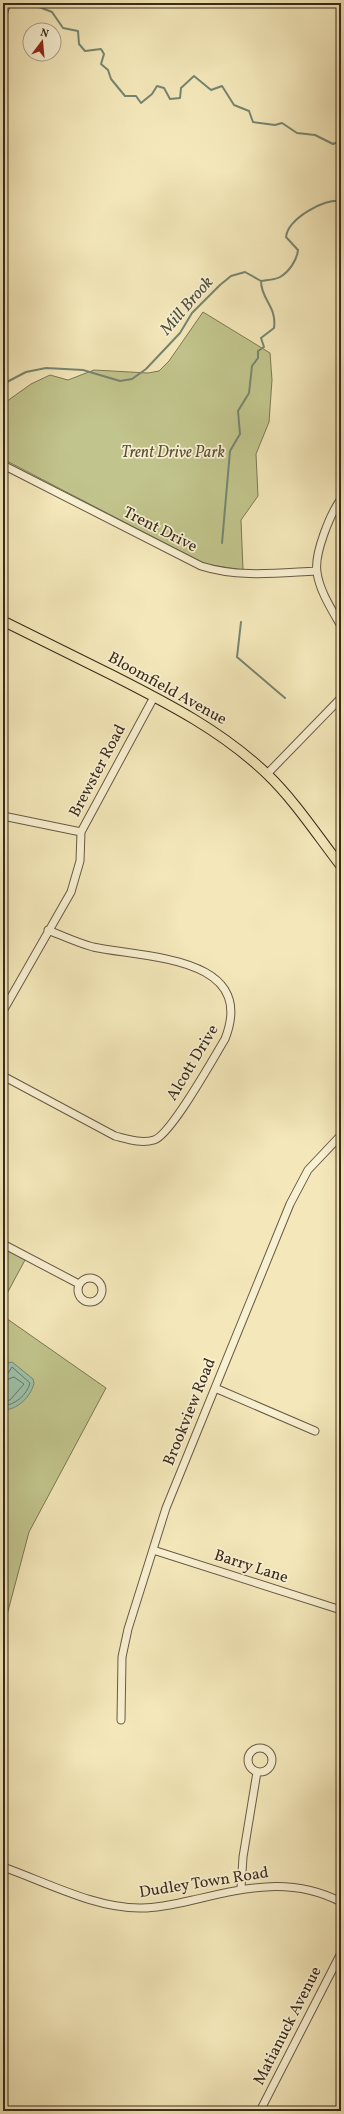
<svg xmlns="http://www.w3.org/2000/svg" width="344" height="2114" viewBox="0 0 344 2114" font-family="Vollkorn,serif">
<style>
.green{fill:#c1c48c;stroke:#7c7754}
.water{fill:#9dc1aa;stroke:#758571}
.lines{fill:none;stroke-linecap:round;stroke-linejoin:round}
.shore{stroke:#6a7662;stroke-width:1}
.stream{stroke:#758571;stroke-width:2}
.minor-casing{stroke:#675a43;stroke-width:9}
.major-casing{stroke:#382a1b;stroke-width:11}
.minor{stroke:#f8f0d2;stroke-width:7}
.major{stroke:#f4e8ba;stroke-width:9}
.labels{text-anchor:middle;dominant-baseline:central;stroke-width:3.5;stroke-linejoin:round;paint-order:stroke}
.park-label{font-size:16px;font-style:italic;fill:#5a5037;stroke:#f8f0d2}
.street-label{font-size:16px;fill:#382a1b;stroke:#f8f0d2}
.water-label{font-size:17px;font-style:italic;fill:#51503f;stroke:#f8f0d2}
</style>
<rect width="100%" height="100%" fill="#f4e8ba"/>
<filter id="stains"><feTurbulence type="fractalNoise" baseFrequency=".005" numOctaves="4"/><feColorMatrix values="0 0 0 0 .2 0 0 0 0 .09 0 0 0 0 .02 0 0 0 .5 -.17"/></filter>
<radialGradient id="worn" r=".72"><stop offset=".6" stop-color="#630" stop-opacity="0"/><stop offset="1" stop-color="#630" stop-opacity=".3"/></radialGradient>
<!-- green -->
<path class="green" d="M203,312l67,41 2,27 -3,42 -13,32 2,42 -17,24 2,50 -38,-6 -202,-105v-55l28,-20 19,-9 18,5 26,-10 54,3 11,-2 10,-10z
M4,1248l21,12 -22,41v-51z
M3,1316l103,72 -77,144 -26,98z"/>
<!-- water -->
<path class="water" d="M12,1362l21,17 1,4c-3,14 -17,27 -31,27v-33l5,-14z"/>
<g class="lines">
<!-- shore -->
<path class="shore" d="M3,1376l4,-1 5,-8 18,16c-3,12 -15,22 -27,23
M3,1381l11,-4 10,7 -14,16 -7,1"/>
<!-- stream -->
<path class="stream" d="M29,3l23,9 11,16 15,3 1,13 6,7 16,-2 3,5 -3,10 7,6 3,9 14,17h11l5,7 11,-9 5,-8 7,2 6,11 10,-1 1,-10 13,-12 17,14 11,-4 12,19 15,6 4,11 22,3 7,-2 15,10 18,2 18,9 8,-3
M3,384l23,-12 20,-4 37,2 37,11 12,-2 14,-10 34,-36 12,-20 28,-28 11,-9 14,-4 16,9c5,-1 14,-1 19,-4 9,-5 17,-17 18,-27l-12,-13c2,-18 38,-39 55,-36
M222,543l8,-92 10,-17 -2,-23 11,-18 3,-27 6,-8v-7l6,-4 -3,-9 13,-10c3,-22 -13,-28 -13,-47
M241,622l-4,35 48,41"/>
<!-- minor casing -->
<g class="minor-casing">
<path id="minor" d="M3,14l4,-11
M3,465l198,101c38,12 76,7 115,5
M341,499c-11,15 -27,55 -24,73 2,18 15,38 24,54
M267,774l74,-76
M3,816l78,16
M3,1011l68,-119 9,-31 1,-29 73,-135
M3,1076l112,60c12,3 26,8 39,4 17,-5 60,-83 71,-101 33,-84 -82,-81 -132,-92 -15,-4 -30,-11 -45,-17
M3,1244l76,40
M78 1290a12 12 0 1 1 24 0a12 12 0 1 1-24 0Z
M215,1388l100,43
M153,1550l188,60
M121,1720l1,-63 6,-28 38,-121 124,-304 18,-34 33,-35
M248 1760a12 12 0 1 1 24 0a12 12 0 1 1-24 0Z
M3,1867c43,15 93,42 139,41 17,0 34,-4 51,-8 52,-12 98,-24 148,2
M241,1888l2,-31 14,-85
M260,2111l81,-158"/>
</g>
<!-- major casing -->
<g class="major-casing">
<path id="major" d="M3,621c37,18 74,37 111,55 55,28 108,55 153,98 28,27 50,61 74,92"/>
</g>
<!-- minor -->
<use href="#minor" class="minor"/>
<!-- major -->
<use href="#major" class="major"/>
</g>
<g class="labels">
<!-- park labels -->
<g class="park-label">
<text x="173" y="453">Trent Drive Park</text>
</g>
<!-- street labels -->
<g class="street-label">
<text transform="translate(160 530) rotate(27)">Trent Drive</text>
<text transform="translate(167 689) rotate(29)">Bloomfield Avenue</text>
<text transform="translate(98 771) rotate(-62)">Brewster Road</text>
<text transform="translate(193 1063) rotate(-59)">Alcott Drive</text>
<text transform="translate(190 1412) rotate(-68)">Brookview Road</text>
<text transform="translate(251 1567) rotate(18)">Barry Lane</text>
<text transform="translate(204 1883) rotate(-9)">Dudley Town Road</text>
<text transform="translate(288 2026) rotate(-63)">Matianuck Avenue</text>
</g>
<!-- water labels -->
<g class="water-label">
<text transform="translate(187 306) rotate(-49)">Mill Brook</text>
</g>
</g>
<!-- margin -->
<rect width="344" height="2114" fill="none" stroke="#f4e8ba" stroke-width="16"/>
<rect x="4" y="4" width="336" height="2106" fill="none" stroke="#382a1b" stroke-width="2"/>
<rect x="8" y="8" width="328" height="2098" fill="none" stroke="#382a1b"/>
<!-- north arrow -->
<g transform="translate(42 42) rotate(16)"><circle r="19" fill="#f8f0d2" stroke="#aba189"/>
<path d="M0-3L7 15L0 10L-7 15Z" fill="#8f2418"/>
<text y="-6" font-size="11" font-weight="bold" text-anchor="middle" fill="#382a1b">N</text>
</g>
<rect width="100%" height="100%" filter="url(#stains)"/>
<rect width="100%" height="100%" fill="url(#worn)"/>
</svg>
